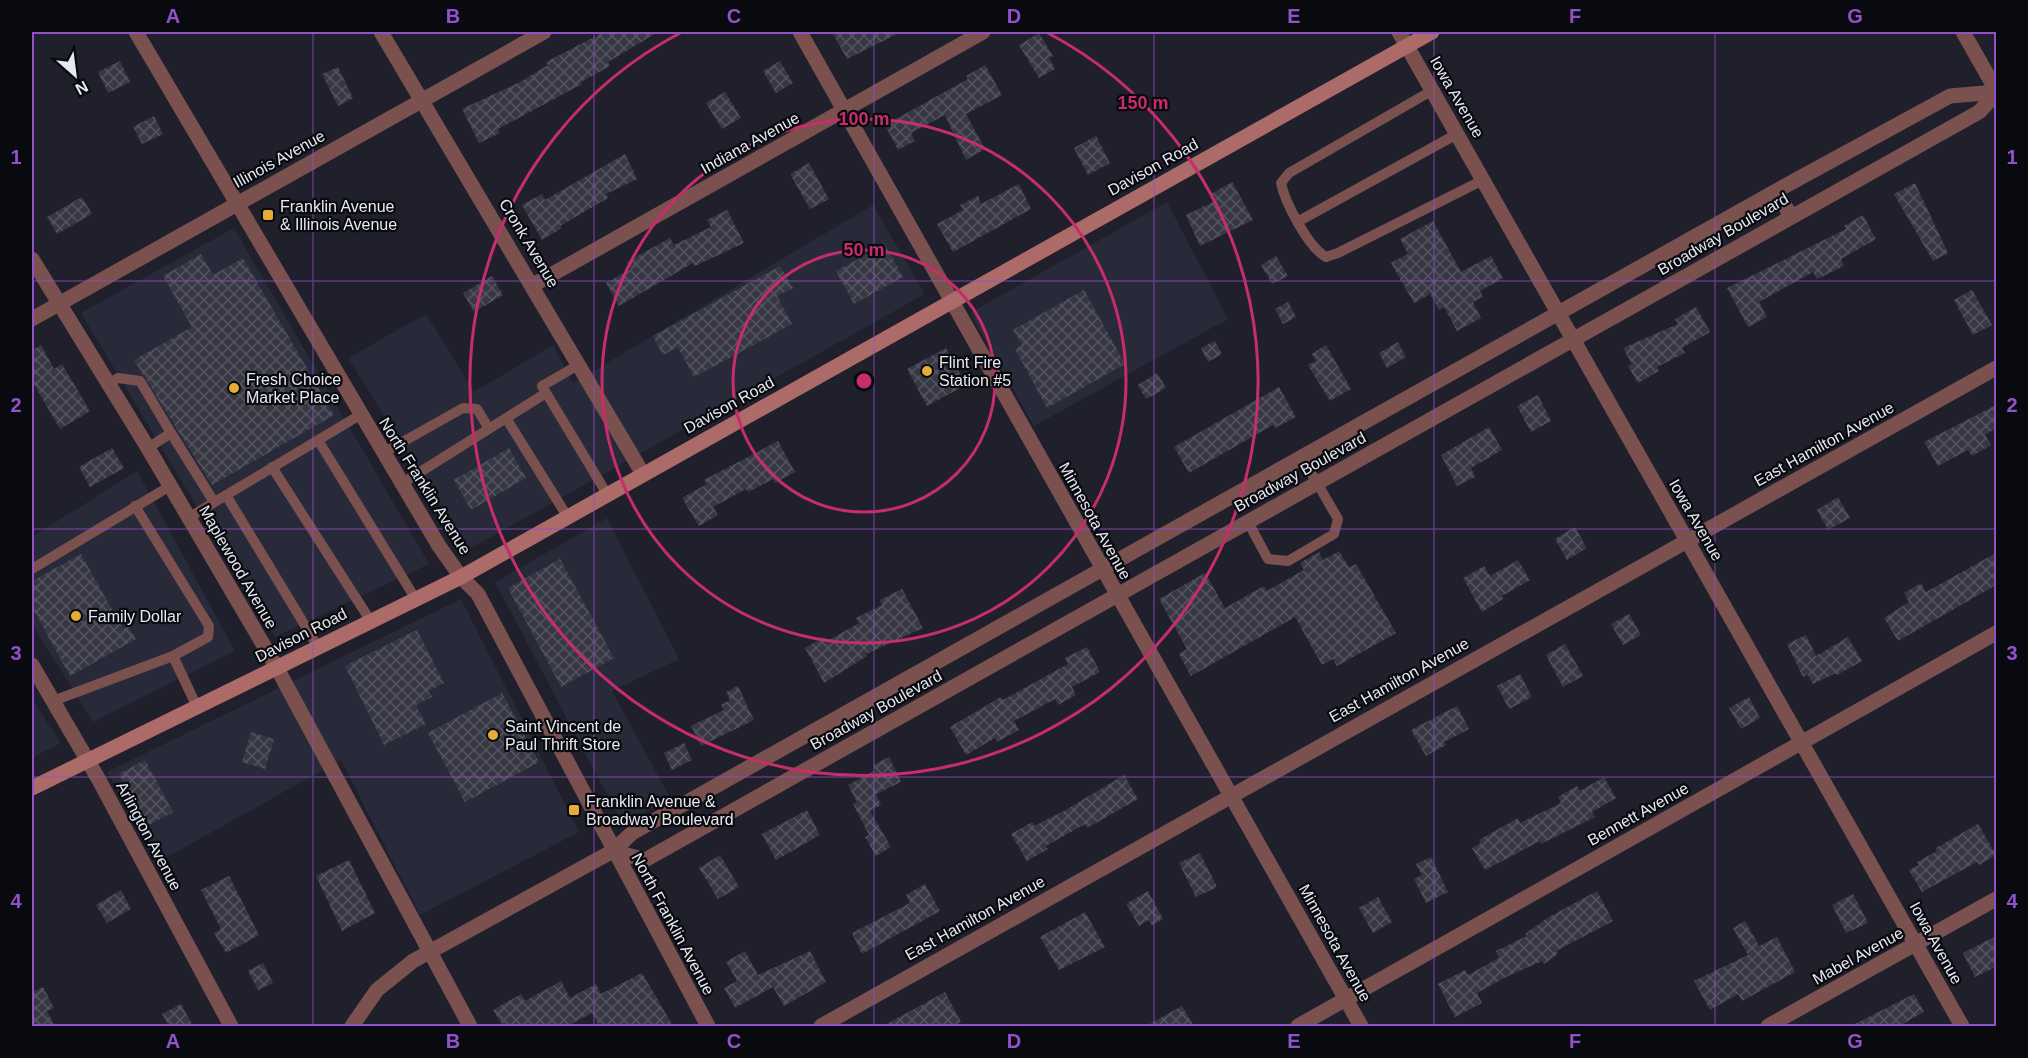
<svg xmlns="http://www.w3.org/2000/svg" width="2028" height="1058" viewBox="0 0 2028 1058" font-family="Arial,sans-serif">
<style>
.built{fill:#282a3a}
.building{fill:url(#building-cross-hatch)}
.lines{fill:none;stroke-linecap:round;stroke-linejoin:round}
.service{stroke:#7a514e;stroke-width:10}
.minor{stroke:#7a514e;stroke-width:15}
.tertiary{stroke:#7a514e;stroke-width:15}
.secondary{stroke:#ac6b68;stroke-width:15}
.grid{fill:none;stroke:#9152c9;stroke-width:1.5;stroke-opacity:0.55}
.ring{fill:none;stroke:#c62d6a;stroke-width:3}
.poi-dot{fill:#e5ad35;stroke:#090a0f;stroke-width:2}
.labels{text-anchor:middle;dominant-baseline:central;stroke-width:4.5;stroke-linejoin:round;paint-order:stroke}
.street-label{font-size:16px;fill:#e7e9f0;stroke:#090a0f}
.poi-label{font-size:16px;fill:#e7e9f0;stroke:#090a0f;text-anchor:start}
.centre{fill:#c62d6a;stroke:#090a0f;stroke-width:3}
.ring-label{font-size:18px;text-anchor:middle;font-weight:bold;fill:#c62d6a;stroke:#090a0f;stroke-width:4.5;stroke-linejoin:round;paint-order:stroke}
.neatline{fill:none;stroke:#9152c9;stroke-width:2}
.grid-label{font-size:20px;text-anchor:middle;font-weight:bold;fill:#9152c9}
</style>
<defs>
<pattern id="building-cross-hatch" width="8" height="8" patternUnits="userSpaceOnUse" patternTransform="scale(1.5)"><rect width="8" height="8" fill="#373844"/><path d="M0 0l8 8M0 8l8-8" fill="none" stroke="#54555f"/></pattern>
</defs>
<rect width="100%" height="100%" fill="#1f202b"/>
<!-- built -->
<path class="built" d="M1167,202l61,117 -194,107 -64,-113z
M873,205l52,89 -457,256 -120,-192 78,-44 48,78 79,-47 20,38z
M234,228l195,336 -154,73 -194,-324z
M137,471l98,180 -142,71 -61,-98v-87z
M607,518l72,141 -67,32 58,107 -47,27 -128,-243z
M461,599l118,233 -159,83 -79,-155 -181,101 -53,-89z
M32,699l29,44 -29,15z"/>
<!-- building -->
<path class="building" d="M604,32h54l-50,30 2,4 -29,16 1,2 -84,45 2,4 -21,10 -17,-34 58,-27 28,-17 -2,-3z
M832,32h69l-54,27z
M1039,33l14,23 -4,2 6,11 -16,9 -20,-33z
M120,61l10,21 -22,11 -10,-21z
M780,61l13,22 -17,10 -13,-22z
M985,65l17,30 -36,19 19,35 -19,11 -21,-45 -34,18 4,8 -17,9 -13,-25 83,-46 -2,-3z
M338,67l15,31 -15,8 -16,-32z
M725,92l16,26 -19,11 -16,-26z
M154,116l9,18 -21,10 -9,-17z
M1096,136l14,27 -22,12 -14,-27z
M625,154l12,25 -31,15 2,4 -48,28 2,2 -20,12 -20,-35 20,-11 3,6z
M809,163l20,36 -19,10 -20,-35z
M1232,182l21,38 -53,26 -14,-31 29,-14 -4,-7z
M1915,183l33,70 -15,8 -39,-67z
M1019,184l12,25 -78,43 -16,-28 26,-14 -3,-5 18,-9 3,8z
M82,197l10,17 -35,20 -10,-17z
M727,210l17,33 -49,23 -2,-3 -74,43 -13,-23 25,-14 -4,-7 43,-24 4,7 37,-18 -4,-7z
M1863,215l13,24 -35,20 3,7 -27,13 -4,-7 -54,30 8,15 -19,10 -21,-39 119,-59 -2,-3z
M1433,221l28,51 30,-16 12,22 -23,13 3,6 -10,5 8,16 -24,13 -13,-24 -5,3 -9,-16 -16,9 -23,-40 17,-9 -8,-15z
M885,245l18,32 -49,27 -18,-33z
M201,254l12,21 30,-17 91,157 -122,70 -78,-125 58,-33 -29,-51z
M1276,256l12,20 -16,8 -11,-19z
M780,266l13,22 -16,8 15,28 -98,53 -16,-30 -15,8 -10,-19z
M492,276l11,19 -29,17 -11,-19z
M1084,290l41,74 -78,44 -32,-59 7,-4 -9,-15z
M1972,290l20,35 -19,10 -19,-35z
M1288,302l8,15 -13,7 -8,-15z
M1696,307l14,25 -28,16 3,5 -28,14 2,4 -21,12 -10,-17 4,-2 -9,-16 55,-24 -3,-5z
M1215,341l7,13 -14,8 -7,-14z
M1398,342l8,15 -19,11 -8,-15z
M41,345l13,24 8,-5 28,47 -30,18 -28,-48v-30z
M1326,345l25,44 -21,12 -22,-36 8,-4 -4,-7z
M946,348l20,37 -39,21 -20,-37z
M1157,373l9,15 -20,11 -8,-14z
M1279,387l17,30 -21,11 -2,-3 -84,48 -15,-26z
M1538,395l13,26 -20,11 -14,-26z
M1996,405v23l-11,7 6,10 -19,11 -4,-6 -30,16 -14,-24z
M1489,427l13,23 -31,18 4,9 -18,9 -16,-31z
M778,441l17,31 -20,11 -2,-4 -25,13 -2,-3 -33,18 5,8 -19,11 -17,-28 25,-14 -3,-4z
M112,448l12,20 -34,19 -11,-20z
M509,448l17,30 -55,32 -17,-30z
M1838,497l12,21 -22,12 -11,-20z
M1575,527l12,21 -20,12 -12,-21z
M1339,551l10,16 7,-3 40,69 -59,33 -4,-7 -11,6 -27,-48 -104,59 -12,-22 8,-5 -28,-50 46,-26 20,35 39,-22 3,5 37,-21 -4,-7 19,-11 4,8z
M1996,553v32l-98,56 -14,-23 25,-16 -5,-9 17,-10 5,9z
M81,554l42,75 5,-3 8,13 -66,37 -38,-69v-26z
M560,559l54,99 -53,29 -53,-99z
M1518,560l12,20 -28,16 1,3 -21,13 -19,-34 21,-12 6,10z
M902,589l21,39 -57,26 1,2 -43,27 -19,-35 19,-11 2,5 33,-19 -3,-5 26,-13 -2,-5z
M1629,614l12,21 -18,10 -12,-21z
M417,630l27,53 -16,8 4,6 -16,8 10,19 -42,21 -39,-79z
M1806,635l10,21 32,-19 14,24 -25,14 -1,-2 -23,11 -5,-9 -5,2 -16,-33z
M1565,644l18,32 -20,11 -17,-32z
M1087,647l13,25 -28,15 4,8 -18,10 -3,-6 -41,22 5,9 -22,12 -2,-4 -29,17 -16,-28 51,-30 2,3 65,-36 -3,-6z
M1520,674l12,23 -23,12 -12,-23z
M738,686l16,34 -53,26 -10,-20 33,-16 -3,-5 9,-5 -4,-8z
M502,693l37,69 -74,40 -37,-69z
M1749,697l11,21 -19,11 -12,-21z
M1457,706l12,23 -25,13 2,3 -20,11 -15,-26z
M251,732l23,7 -9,30 -23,-7z
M684,743l8,17 -20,10 -8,-17z
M889,757l12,25 -25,12 5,11 -11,6 21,36 -15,9 -11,-19 4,-2 -16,-31 4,-2 -9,-17 28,-15 -3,-5z
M145,760l28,52 -26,14 -28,-52z
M1124,775l14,24 -51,29 -2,-4 -39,22 2,3 -21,12 -16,-27 21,-12 2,4 30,-15z
M1604,777l12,21 -24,14 3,5 -54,27 -1,-3 -55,29 -13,-22 9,-5 -2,-3 39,-22 2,5 41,-20 -3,-6 19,-11 3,5z
M807,810l13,25 -44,25 -14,-26z
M1978,824l18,31 -17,10 -2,-3 -55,30 -13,-22 10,-5 -2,-3 20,-11 -1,-3z
M1200,853l17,34 -21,10 -17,-34z
M720,855l19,32 -21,12 -19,-31z
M1431,857l17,35 -22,11 -12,-24 8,-4 -6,-11z
M349,860l26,53 -33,18 -26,-55z
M229,876l30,59 -33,18 -12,-20 7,-4 -20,-39z
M925,884l15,27 -78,43 -10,-21 58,-30 -4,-8z
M121,890l10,19 -24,14 -11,-18z
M1148,891l15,28 -11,6 -3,-5 -10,6 -13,-22z
M1597,891l16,30 -57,30 2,3 -14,10 -2,-3 -34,15 -31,17 5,10 -27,14 -17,-33 27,-14 3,5 31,-17 -3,-7 31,-15 -2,-2 24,-17z
M1853,894l15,29 -22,10 -14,-28z
M1378,897l14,25 -19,11 -14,-25z
M1085,912l20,35 -46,23 -19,-33z
M1745,921l14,25 18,-9 18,35 -53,29 -4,-7 -28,16 -16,-29 54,-26 -15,-27z
M1996,936v31l-21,10 -12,-24z
M745,951l13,24 52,-24 16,31 -42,24 -11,-19 -38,21 -11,-20 13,-7 -11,-19z
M263,963l10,20 -15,7 -10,-19z
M642,973l31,53h-74l-7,-13 -25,13h-64l-10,-16 28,-16 4,7 36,-20 9,17 26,-14 5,10z
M32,984l3,7 8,-4 11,21 -7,3 8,15h-23z
M945,992l16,30 -8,4h-70z
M1914,994l10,18 -25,14h-48z
M181,1004l12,22h-24l-7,-12z
M1182,1006l12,20h-48z"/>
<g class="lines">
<!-- service -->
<path class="service" d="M1433,90l-144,83 -8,10c4,20 28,65 45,74l12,-4 145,-73
M1299,221l158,-87
M580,364l-38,22 65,108
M108,384l10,-6 22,3 31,52 -23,15
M506,418l61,98
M171,433l43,69
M318,440l97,158
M383,453l80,-45 14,1 12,20
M272,467l98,153
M401,484l145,-91
M226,495l92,152
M135,506l74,120 -1,11 -35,19 24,51
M188,518l172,-103
M1248,522l20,37 20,2 46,-27 4,-15 -36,-62
M32,569l138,-83
M53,701l120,-45"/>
<!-- minor -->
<path class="minor" d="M381,32l262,442
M800,32l561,994
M1399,32l563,994
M1963,32l33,58
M1776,191l15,25
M32,259l116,189 129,220 193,358
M533,285l450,-253
M32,319l512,-287
M32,665l67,115 132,246
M613,851l32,9 1334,-748 17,-18
M352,1026l25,-36 36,-29 200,-110 19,-18 1144,-642 174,-95 46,-4
M821,1026l1175,-658
M1298,1026l698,-393
M1768,1026l228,-127"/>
<!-- tertiary -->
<path class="tertiary" d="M136,32l303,514 22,31 17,17 230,432"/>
<!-- secondary -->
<path class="secondary" d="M32,788l429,-211 971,-545"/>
</g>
<!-- grid -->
<path class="grid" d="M313,32v994M594,32v994M874,32v994M1154,32v994M1434,32v994M1715,32v994M32,281h1964M32,529h1964M32,777h1964"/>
<!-- distance rings -->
<g class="ring">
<circle cx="864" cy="381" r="131"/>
<circle cx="864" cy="381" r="262"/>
<path d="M1046 32A394 394 0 1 1 682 32"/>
</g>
<!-- markers -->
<g class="poi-dot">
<rect x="262" y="209" width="12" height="12" rx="3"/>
<circle cx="927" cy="371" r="6"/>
<circle cx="234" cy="388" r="6"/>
<circle cx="76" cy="616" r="6"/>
<circle cx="493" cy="735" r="6"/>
<rect x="568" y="804" width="12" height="12" rx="3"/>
</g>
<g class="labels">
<!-- street labels -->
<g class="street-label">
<text transform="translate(1457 97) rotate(60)">Iowa Avenue</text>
<text transform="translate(750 143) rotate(-29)">Indiana Avenue</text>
<text transform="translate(279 159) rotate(-29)">Illinois Avenue</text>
<text transform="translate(1153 167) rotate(-29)">Davison Road</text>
<text transform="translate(1723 234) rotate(-30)">Broadway Boulevard</text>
<text transform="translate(529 243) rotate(59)">Cronk Avenue</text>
<text transform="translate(729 405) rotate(-29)">Davison Road</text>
<text transform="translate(1824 444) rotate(-29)">East Hamilton Avenue</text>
<text transform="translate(1300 472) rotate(-29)">Broadway Boulevard</text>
<text transform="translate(425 486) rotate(58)">North Franklin Avenue</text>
<text transform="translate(1696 520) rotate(60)">Iowa Avenue</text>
<text transform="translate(1095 521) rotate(61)">Minnesota Avenue</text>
<text transform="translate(238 567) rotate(60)">Maplewood Avenue</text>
<text transform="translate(301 635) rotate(-27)">Davison Road</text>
<text transform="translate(1399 680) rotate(-29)">East Hamilton Avenue</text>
<text transform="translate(876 710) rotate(-29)">Broadway Boulevard</text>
<text transform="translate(1638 814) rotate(-29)">Bennett Avenue</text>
<text transform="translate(149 836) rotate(62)">Arlington Avenue</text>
<text transform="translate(975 918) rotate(-29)">East Hamilton Avenue</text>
<text transform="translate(673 924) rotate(62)">North Franklin Avenue</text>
<text transform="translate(1335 943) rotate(61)">Minnesota Avenue</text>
<text transform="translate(1936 943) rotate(61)">Iowa Avenue</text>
<text transform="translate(1858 956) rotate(-29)">Mabel Avenue</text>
</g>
<!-- poi labels -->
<g class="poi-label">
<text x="280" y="206">Franklin Avenue<tspan x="280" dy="18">&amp; Illinois Avenue</tspan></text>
<text x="939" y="362">Flint Fire<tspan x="939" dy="18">Station #5</tspan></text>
<text x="246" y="379">Fresh Choice<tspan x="246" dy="18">Market Place</tspan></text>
<text x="88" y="616">Family Dollar</text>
<text x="505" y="726">Saint Vincent de<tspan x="505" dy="18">Paul Thrift Store</tspan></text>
<text x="586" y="801">Franklin Avenue &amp;<tspan x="586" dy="18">Broadway Boulevard</tspan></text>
</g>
</g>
<circle cx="864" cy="381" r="9" class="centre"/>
<g class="ring-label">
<text x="1143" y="109">150 m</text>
<text x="864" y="125">100 m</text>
<text x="864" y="256">50 m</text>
</g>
<!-- border -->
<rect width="2028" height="1058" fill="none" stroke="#090a0f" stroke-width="66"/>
<!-- north arrow -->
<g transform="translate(75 75) rotate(152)" stroke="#090a0f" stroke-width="4.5" paint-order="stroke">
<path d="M0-4.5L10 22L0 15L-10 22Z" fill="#e7e9f0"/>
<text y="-9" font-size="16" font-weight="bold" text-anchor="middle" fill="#e7e9f0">N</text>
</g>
<rect x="33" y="33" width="1962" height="992" class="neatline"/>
<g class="grid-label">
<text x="173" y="23">A</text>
<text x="453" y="23">B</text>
<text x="734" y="23">C</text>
<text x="1014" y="23">D</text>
<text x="1294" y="23">E</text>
<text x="1575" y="23">F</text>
<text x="1855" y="23">G</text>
<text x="16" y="164">1</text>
<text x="2012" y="164">1</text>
<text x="16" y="412">2</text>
<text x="2012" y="412">2</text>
<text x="16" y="660">3</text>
<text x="2012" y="660">3</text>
<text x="16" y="908">4</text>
<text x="2012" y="908">4</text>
<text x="173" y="1048">A</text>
<text x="453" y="1048">B</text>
<text x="734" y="1048">C</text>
<text x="1014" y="1048">D</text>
<text x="1294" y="1048">E</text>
<text x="1575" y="1048">F</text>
<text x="1855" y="1048">G</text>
</g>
</svg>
